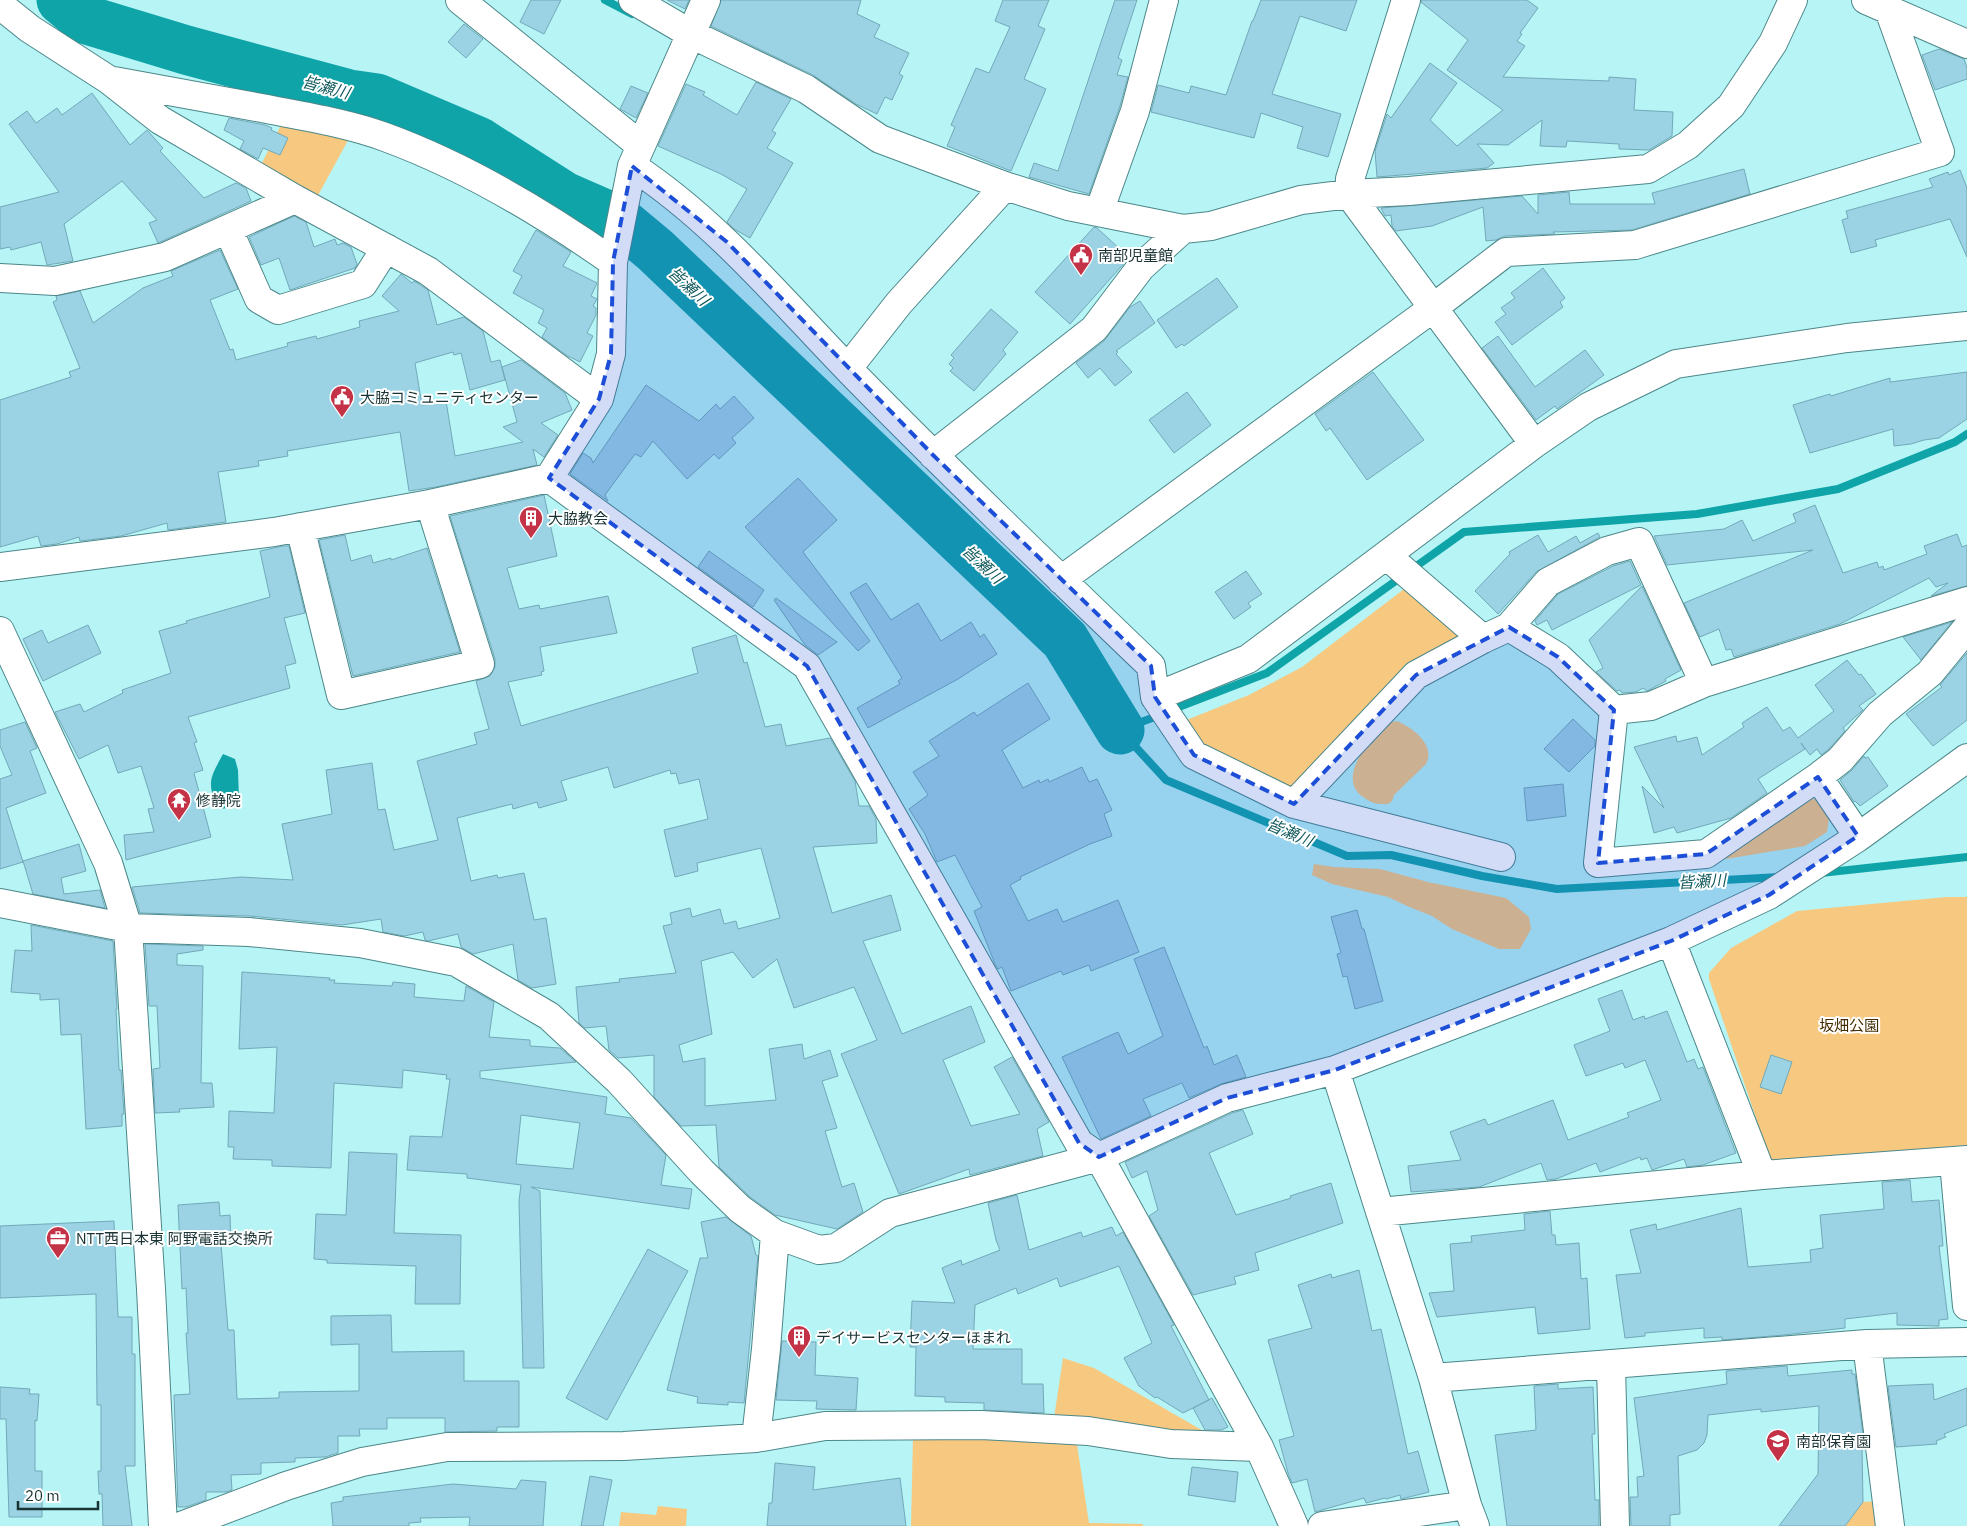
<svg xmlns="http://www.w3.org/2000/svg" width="1967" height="1526" viewBox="0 0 1967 1526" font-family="'IBM Plex Sans','Noto Sans JP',sans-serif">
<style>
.green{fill:#f7c980}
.water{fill:#0fa4a8}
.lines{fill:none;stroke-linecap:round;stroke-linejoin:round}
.stream{stroke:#0fa4a8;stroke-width:8}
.river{stroke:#0fa4a8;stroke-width:49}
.building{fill:#9bd3e4;stroke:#72a9b9;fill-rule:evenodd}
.minor-casing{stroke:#4c8789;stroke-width:30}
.minor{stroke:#fff;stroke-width:28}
.marked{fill:#1d4ed8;fill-opacity:0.2;stroke:#1d4ed8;stroke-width:4;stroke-dasharray:10 6;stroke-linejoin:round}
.labels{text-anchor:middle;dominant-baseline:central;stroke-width:4;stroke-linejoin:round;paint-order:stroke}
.poi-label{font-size:15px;fill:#1a3334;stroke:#fff;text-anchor:start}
.park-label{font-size:15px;fill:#442c00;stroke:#fff}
.water-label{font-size:16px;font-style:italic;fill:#145b5d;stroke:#fff}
</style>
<rect width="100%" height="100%" fill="#b6f4f6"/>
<!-- green -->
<path class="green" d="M283,121l69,12 -37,68 -57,-30z
M1408,586l54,52 -43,20 -132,133 -80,-37 -23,-33 65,-26 53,-28z
M1397,721c16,7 39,24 29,43l-32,31 -2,6 -4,3c-12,0 -15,0 -25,-7 -27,-19 6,-55 20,-73z
M1798,799h19l12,19 -2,14 -22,14 -97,16z
M1314,864l20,3 46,2 48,13 78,16 23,19 2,12 -11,20h-21l-47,-20 -20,-13 -25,-10 -19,-9 -56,-13 -20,-9z
M1946,897h21v248l-197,21 -14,-48 -47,-139v-6l22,-25 66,-37z
M1063,1358l31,10 106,61 27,12 -173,-23z
M913,1435l163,3 13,85 54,1v2h-232z
M1879,1501l3,25h-37l18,-24z
M658,1506l29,3 -1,17h-67l2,-14 35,3z"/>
<!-- water -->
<path class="water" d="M223,754l12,5 3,11 1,30 -10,8 -11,1c-11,-27 -9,-29 5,-55z"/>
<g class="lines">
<!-- stream -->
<path class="stream" d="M605,0l27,14
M1171,710l96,-37 197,-141 233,-18 141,-25 117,-47 12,-8
M1160,715l-40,15 46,50 181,76 44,-1 91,21 75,13 223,-12
M1821,873l146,-16"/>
<!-- river -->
<path class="river" d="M61,0l23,19 102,31 163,44 28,4 101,43 86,55 55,24 36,30 410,390 55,90"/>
</g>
<!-- building -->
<path class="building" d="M531,0h30l-17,34 -24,-12z
M667,0h22l-4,9z
M721,0h140l-4,14 23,11 -6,12 35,16 -10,21 4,2 -11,24 -7,-3 -8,17 -21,-10 -43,-29 -102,-49z
M1003,0h46l-11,26 7,3 -21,50 22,10 -35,82 -64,-25 8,-19 -4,-2 25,-57 13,5 21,-46 -15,-6z
M1115,0h22l-19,58 4,2 -5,15 11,2 -8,29 -31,88 -60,-17 5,-14 24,8z
M1261,0h96l-11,31 -46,-15 -28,78 69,20 -13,43 -31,-9 6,-21 -42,-14 -7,25 -103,-26 7,-27 31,8 2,-7 35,9 26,-74h1z
M1421,0h106l11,8 -18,25 2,1 -5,7 8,5 -22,31 106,4v-4l27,2 -2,31 39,2 -1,24 -23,14 -30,-1v-5l-52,-3 -1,6 -26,-1 2,-26 -34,25 -31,-1 17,19 -7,5 -110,9 -2,-26 12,-37 4,4 39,-55 27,20 -27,37 27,26 46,-36 -56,-40 21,-30 -47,-38z
M464,24l19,15 -17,19 -18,-16z
M1939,49l25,10 3,9v11l-32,11 -13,-35z
M756,82l35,17 -19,32 4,2 -9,15 26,15 -43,75 -16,-9 -7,-7 20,-33 -26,-15 -63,-28 28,-62 19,8 -2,3 34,20z
M631,86l17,7 -12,25 -16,-9z
M92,93l38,52 17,-15 16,18 -3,3 44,47 32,-15 10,5 5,13 -93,42 -9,-20 8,-3 -35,-39 -58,43 9,37 -26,4 -6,-23 -30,8 -1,-3 -10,2v-42l59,-15 -50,-68 18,-13 9,12 21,-15 5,7z
M229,118l36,7 7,3 -1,2 17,8 -8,17 -17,-7 -5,11 -18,-10 4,-8 -20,-11z
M1744,169l6,25 -118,36 -79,2 2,2 -50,2 -9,4 -10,1 -3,-34 -51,19 -36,5 -4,-5 -1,-11 -6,1 -4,-8 141,-12 16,18v-19l31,-3 1,12h85l-3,-11z
M1960,170l7,18v69l-17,-38 -75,21 2,6 -26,7 -9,-33 6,-2 -2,-7 87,-24 -4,-8 19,-7 1,3z
M294,216l12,6 8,25 21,-8 2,6 6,-2 8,4 6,17 -2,4 -65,22 -11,-32 -18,7 -12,-28z
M1094,227l3,1 24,22 -3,2 9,8 -57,64 -35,-32z
M536,230l35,22 -8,14 34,17 -6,13 6,3 -4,7 3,2v7l-9,18 6,3 -13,26 -14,-7 -24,-18 5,-9 -9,-5 6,-13 -31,-17 9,-17 -9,-5z
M220,250l18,39 -28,11 20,50 3,-1 3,11 52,-14 -1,-3 29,-7 1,3 43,-12 -1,-6 40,-10 -17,-15 19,-22 11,9 2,-2 14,9 9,35 27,-8 19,14 8,31 9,-2 5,20 -35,10 -9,-37 -7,2 -1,-3 -38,11 7,42 24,-4 9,55 68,-14 -20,-15 14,-5 -15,-55 19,-7 44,33 7,17 -31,13 17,12 -14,22 -11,-8 4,16 -101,22 -27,4 -9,-59 -113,19 1,5 -30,5 1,5 -41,6 8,50 -58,8 -1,-7 -46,13 -41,5 -1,-4 -22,7 -16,2 -3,-10 -38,11v-147l71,-23 -2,-5 11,-4 -27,-66 4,-2 -1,-4 24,-5 13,32 50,-35 30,-12 -2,-5z
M1543,268l22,30 -5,4 3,5 -51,38 -17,-23 11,-8 -5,-6 14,-10 -4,-5z
M1217,278l21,29 -54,39 -2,-2 -6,4 -19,-28z
M1140,301l15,22 -39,28 2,1 -2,2 16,18 -17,14 -15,-18 -12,10 -12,-15 28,-22 26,-34z
M991,309l27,23 -15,18 3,4 -32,37 -24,-20 3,-3 -4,-4 5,-6 -3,-3z
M1498,336l37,51 50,-37 19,25 -47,34 -2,-3 -19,14 -54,-72z
M1373,372l51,68 -57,40 -37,-52 -4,3 -11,-17z
M1967,372v47l-28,19 -15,2 -13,4 -17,2 -1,-17 -83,24 -17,-48 37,-11 1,2 59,-18v4z
M646,385l53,36 17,-17 4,5 14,-13 20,22 -22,20 4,5 -17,16 -5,-5 -27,25 -34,-38 -12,16 -6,-3 -30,41 3,6 -38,-27 13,-21 8,5 2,5z
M1187,392l24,33 -37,28 -25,-33z
M798,478l39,42 -34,32 67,89 -12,10 -113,-124z
M544,495l13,61 -50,12 12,41 20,-4 1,4 68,-13 9,37 -77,14 4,24 -3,1 1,3 -34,7 13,44 177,-53 -6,-25 44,-13 8,28 3,-1 18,65 16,-3 5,22 44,-8 25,43 4,25h10l7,13 1,24 -64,4 19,66 59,-18 10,35 -38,11 39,93 69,-28 14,36 -42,18 28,66 49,-12 -26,-47 18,-10 37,65 -12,7 6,27 -73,19 -1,-6 -70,25 -58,-140 36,-14 -23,-53 -60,21 -17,-49 -24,19 -20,-26 -32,9 11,73 -33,11 4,17 22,-4v48l71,-6 -7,-51 33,-5 2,15 26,-9 8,26 -16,5 15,47 -12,3 17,56 12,-4 9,29 -26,17 -62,-14 -25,-18 -31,-30 -3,-42 -35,1 -27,-29v-42l-36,3 -9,-8 -3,-24 -21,2 -6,-5 -3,-36 44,-5 -1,-3 57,-6 -13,-47 9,-2 -2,-11 20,-5 2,9 28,-8 4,15 12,-3 2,8 42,-11 -19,-70 -64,15 1,8 -23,6 -11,-47 44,-11 -9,-40 -20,5 -3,-11 -5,1 -1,-4 -56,18 -6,-21 -47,14 6,19 -28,8 -2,-6 -24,7 -1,-5 -55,14 14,63 26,-6 1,3 26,-5 10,47 12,-2 10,66 -24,4 -14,-8 -5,-36 -40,10 -12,-7 -3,-13 -30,7 -3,-1 -2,-8 -19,4 -21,-4 -2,-13 -39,6 -92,-9 -110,-3 -8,-26 109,-10 52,3 -11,-56 50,-10 -6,-44 46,-7 6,47 7,-1 9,41 44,-10 -21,-79 60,-17 -3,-11 15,-4 -13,-48 14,-5 5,-9v-8l-45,-143z
M1815,505l28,68 34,-11 2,6 4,-2 1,4 43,-16 -3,-8 33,-12 5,13 5,-2v41l-36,10 17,-13 -12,4 -7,-9 -89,46 -106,33 -3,-8 -5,1 -7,-21 -19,8 -16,-34 129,-53 -146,15 -13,-29 70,-7 18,-9 11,21 43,-19 -3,-8z
M1598,533l2,4 -64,35 -38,42 -23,-23 35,-37 -1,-2 29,-17 10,17 28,-16 4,7z
M345,535l6,26 20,-6 2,8 18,-5v2l36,-12 33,104 -107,24 -34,-136z
M283,546h6l16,67 -21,5 12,45 -11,3 5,22 -102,29 9,25 -3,1 9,27 -9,3 17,64 -85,23 -2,-25 30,-3 -6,-23 6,-1 -13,-42 -23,7 -10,-28 -29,14 -24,-47 25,-8 4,8 39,-19 -1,-3 49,-17 -12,-42 28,-8 -1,-2 84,-24 -10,-46z
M709,551l55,39 -11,17 -55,-40z
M1630,561l11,24 -89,45 -5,-10 -10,5 -2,-4 23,-27 55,-28z
M1246,571l16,23 -14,9 3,4 -17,12 -19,-27z
M866,583l25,37 27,-17 23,38 30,-19 9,15 4,-3 13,20 -39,25 -90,49 -11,-20 43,-24 -2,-3 4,-3 -52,-85z
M1642,586l39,84 -16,9 1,2 -19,10 -4,-3 -7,4 -14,1 -2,-3 -3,1 -21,-19 7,-4 -14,-28z
M776,598l61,44 -19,13 -13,-10 -31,-45z
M1952,622l-31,38 -18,-23z
M88,625l13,28 -58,28 -20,-42 19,-9 6,13z
M1967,653v67l-34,26 -27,-32 36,-27 -2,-2z
M1847,660l12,15 2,-1 15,20 -17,12 4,4 -20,18 2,3 -16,18 -8,6 -4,-6 -7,6 -9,-12 4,6 -47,30 9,14 -36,25 -54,15 -3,-6 -20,6 -12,-47 22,22 -30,-61 42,-11 1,6 20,-5 5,18 42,-28 -2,-4 25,-16 16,24 7,-4 8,11 36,-27 -19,-26z
M1028,683l22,36 -48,31 21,38 16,-8 1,3 8,-4 1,3 33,-15 7,15 8,-3 15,31 -8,4 8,22 -22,8 -70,33 1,2 -11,6 18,36 29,-12 6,13 55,-22 21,52 -48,19 -2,-6 -26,10 -2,-4 -50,20 -9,-24 -4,2 -3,-5 -21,-53 8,-4 -27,-52 -18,7 -12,-28 -16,-25 19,-14 -15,-23 26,-16 -10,-15 45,-29 3,4z
M1573,719l22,21v6l-26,26 -25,-23z
M25,722l12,26 -7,3 16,42 -40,15 17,54 -23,7v-90l12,-4 -12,-29v-16z
M1864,756l1,2 3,-1 20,29 -28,20 -5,-5 -1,1 -14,-22 12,-10z
M1563,784l3,32 -39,5 -3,-33z
M79,844l7,27 -25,7 3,16 36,-4 5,18 -72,-14 -10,-33z
M1357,910l5,19h2l19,72 -28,8 -8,-33 -4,1 -6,-23 4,-1 -10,-36z
M31,925l82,16 4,68h-1l3,61h2l3,44h-2v12l-36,3 -5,-95 -20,1 -2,-36 -19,1v-6l-29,-2 4,-42 17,1z
M145,944l58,2v4l-26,4v11l26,1 -2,117h11l2,24 -35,2 1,3 -25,1 -2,-44 7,-1 -3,-62h-8z
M1164,947l40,101 3,-2 7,19 23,-10 9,22 -25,7 -32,14 -7,-15 -39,16 8,17 -50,23 -39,-82 56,-25 10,22 35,-18 -29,-77z
M242,972l88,6 -1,2h6l-1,3 58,3 1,-4 22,2 -1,13 50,4 2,-15 28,16 -5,35 41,3v6l30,2 16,14 -96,9v7l127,19 -2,17 26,4 35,37 -5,30 31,4 -3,20 -158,-22 9,4 4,177h-21l-4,-167 2,-16 -54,-7v-4l-60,-4 3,-34 32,1 8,-58h-4l1,-4 -44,-5 -1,18 -68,-5 -3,85 -59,-2v-6l-39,-1 1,-12h-6l1,-36 45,2 3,-66 -38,2zM521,1115l59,8 -7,46 -57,-5z
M1622,990l11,30 11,-4 1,3 22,-8 20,51 7,-3 4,10 5,-2 33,86 -33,12 -16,2 -3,-8 -32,11 -5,-12 -6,2 -1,-3 -40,15 -4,-9 -40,16 -9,1 -6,-17 -62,24 -68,5 -3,-26 53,-6 -11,-28 35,-13 3,6 65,-25 15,40 61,-23 -2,-4 34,-13 -16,-40 -20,8 -2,-5 -37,13 -12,-31 36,-14 -12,-32z
M1771,1055l21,7 -11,32 -21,-7z
M1243,1110l10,24 -44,19 27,62 55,-17 -1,-2 41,-13 12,40 -88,30 4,17 -25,7 2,7 -43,11 -44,-79 9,-6 -11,-39 -15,7 -7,-16 107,-49z
M349,1152l48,2 -3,79 67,2 -1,69h-45l1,-38 -89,-3v-3l-13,-1 2,-45 30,1z
M1910,1180l2,22 27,-2 4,46h-4l9,73 -9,1v6l-42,-1v-12l-52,6v9l-61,7 -62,5v-3l-18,1v-10l-59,5v3l-20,2 -9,-63 25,-2 -11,-43 26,-6 1,6 84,-22 7,59 63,-5 -1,-12 13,-2 -3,-33 64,-6 -2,-27z
M1017,1195l12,55 52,-18 2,5 29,-10 4,9 7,-4 49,89 2,4 -3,1 38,74 -26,13 -26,-16 -2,1 -16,-12 -15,-28 28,-15 -33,-77 -59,21 -3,-9 -39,16 -2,-6 -41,17 -2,44h49v35h21l1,29 -60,-3v-7l-39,-1v-5l-30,-1 1,-49h-6l2,-46 43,2 -13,-35 19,-8 1,5 38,-15 -4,-10 -8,-37z
M219,1202l1,14 10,-1 1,29h-10l7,86h6l3,69 42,-1v-6l80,-1v-47l-28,1v-29l60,-1 1,37 72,-1v30h55v46h-22v4l-52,1v-14h-58v11h-28l1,7h-22v17l-13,4 -30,1v4l-34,1v11l-30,1 1,15 -6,2h-20v8l-20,7h-8l-4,-112 16,-1 -4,-61h2l-2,-45 -4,1 -4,-84z
M1550,1211l2,24h3l1,10 23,-2 2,36 6,-1 3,51 -52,5 -3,-27 -98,10 -8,-24 25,-2 -4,-47 22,-2 -1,-6 54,-6 -1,-16z
M726,1217l25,19 5,19 2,1 -14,147 -16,-1v3l-31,-2 1,-6 -31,-7 33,-132h8l-7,-36z
M114,1221l4,96h14v37h3v112h-10l7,60h-29l-1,-32h-3l-1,-23h3v-66h-4l-1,-111 -96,4v-72z
M648,1249l40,22 -81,149 -41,-22z
M1359,1270l13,61 9,-2 27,125 10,-3 11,41 -28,7 -1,-4 -14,4 -1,-1 -19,5 -2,-5 -49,14 -8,-33 -15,4 -4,-10 -9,-33 15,-4 -26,-96 44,-12 -14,-43 33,-11 1,4z
M782,1341l34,1 -1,33 43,3 -2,32 -40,-1 1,-8 -41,-1z
M1787,1366l1,10 64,-6v4h3l10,75h-3l1,53 -18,24h-66l39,-52 1,-68 -58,6v-3l-53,6 -1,20 -3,8 -7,7 -19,6 2,58 -10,1v11h-39l-1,-29h8l-1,-20 7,-1 -10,-78 93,-14 -1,-13z
M1558,1384v5l35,-2 2,47h-3l3,66h4v26h-92l-12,-91 41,-5 -2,-44z
M1933,1384l1,16 33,-12v37l-23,9 2,3 -10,4 1,3 -41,3 -8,-61z
M0,1387l30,2 -1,5h10l-2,27 -2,-1v51h7v46h-33l-3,-98h-6z
M1212,1398l16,29 -7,3h-16l-12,-22z
M775,1463l40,4 -2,23 87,-12 6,48h-139l2,-23h3z
M1192,1467l46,5 -3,30 -47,-7z
M590,1476l22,4 -9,46h-22z
M521,1480l25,2 -3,44h-74l1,-9 -50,1 1,4 -12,1v3h-76l-2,-23 12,-2v-4l110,-13 63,5z"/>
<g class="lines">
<!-- minor casing -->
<g class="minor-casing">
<path id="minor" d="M460,0l180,145
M633,0l58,34 115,55 74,50 125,47 63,20 115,23 28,-3 90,-26 48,-6 60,-3 239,-22 40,-24 43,-39 42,-63 20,-43
M1406,0l-56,179 -1,15 185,250
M1866,0l101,44
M0,5l30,24 79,51 51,40 135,79 133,72 171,128
M114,81c51,9 102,19 153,28 39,8 80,14 118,28 82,30 157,75 228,125
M632,166c84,55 150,135 219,206 98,100 199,197 300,294l4,31 93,-38 286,-215 54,-37 88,-43 171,-26 120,-12
M1099,212l36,-101 29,-111
M228,229l31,70 19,11 85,-26 23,-36
M0,278l55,3 110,-24 130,-58
M848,368l51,-65 106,-117
M933,455l161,-126 47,-62 42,-38
M549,478l258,188 272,477 20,14 160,290 35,79
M300,527l41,168 139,-31 -50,-160
M1387,556l96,83
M0,567l274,-35 156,-28 119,-26 50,-79 12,-45 2,-92 19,-96 74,-166
M1061,580l372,-272 73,-56 129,-7 305,-93 -51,-142
M0,631l108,232 20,65 23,361 12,237
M1704,683l263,-82
M1155,697l39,58 100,49 207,53
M1614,710l-16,153 108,-9 112,-77
M1294,804l122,-129 67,-36 26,-12 49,30 56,53 37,-4 53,-23 -65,-141 -32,9 -59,31 -39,45
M1858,836l-40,-59 22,-17 40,-46 50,-41 37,-45
M0,903l128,25 121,4 111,11 96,19 93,54 70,65 83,91 38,37 35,25 44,16 17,-2 54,-35 209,-56 128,-59 108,-28 336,-129 98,-46 88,-57 110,-80
M1671,941l91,234
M1335,1070l98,308 34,127 8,21
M1954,1162l13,144
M1380,1212l382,-37 205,-15
M1867,1344l23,182
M1611,1365l4,161
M1433,1378l434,-34 100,-2
M756,1438l69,-12 156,-1 107,6 83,13 88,3
M181,1526l105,-40 76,-24 85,-15 177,-1 132,-8 10,-89 9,-115
M1322,1526l145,-21"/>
</g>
<!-- minor -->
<use href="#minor" class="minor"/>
</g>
<!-- marked area -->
<path class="marked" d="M632,166l95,76 206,213 218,211 4,31 39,58 100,49 122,-129 93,-48 49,30 56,53 -16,153 108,-9 112,-77 40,59 -89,59 -98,46 -336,129 -108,28 -128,59 -20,-14 -272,-477 -258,-188 50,-79 12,-45 2,-92z"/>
<!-- icons -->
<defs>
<g id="civic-pin" transform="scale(1.25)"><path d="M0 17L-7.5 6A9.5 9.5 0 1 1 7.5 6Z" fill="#c33246" stroke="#fff"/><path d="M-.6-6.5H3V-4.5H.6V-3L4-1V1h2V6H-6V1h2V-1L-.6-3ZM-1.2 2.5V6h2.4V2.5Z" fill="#fff"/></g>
<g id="building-pin" transform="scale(1.25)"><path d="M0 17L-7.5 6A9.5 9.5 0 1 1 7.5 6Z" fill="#c33246" stroke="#fff"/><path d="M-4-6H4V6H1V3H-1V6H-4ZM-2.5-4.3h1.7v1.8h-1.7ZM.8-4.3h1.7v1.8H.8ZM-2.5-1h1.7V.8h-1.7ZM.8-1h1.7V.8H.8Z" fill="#fff"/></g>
<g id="temple-pin" transform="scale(1.25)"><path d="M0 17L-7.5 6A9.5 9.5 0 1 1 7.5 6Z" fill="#c33246" stroke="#fff"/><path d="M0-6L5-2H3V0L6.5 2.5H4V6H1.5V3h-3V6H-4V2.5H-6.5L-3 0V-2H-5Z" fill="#fff"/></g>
<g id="office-pin" transform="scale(1.25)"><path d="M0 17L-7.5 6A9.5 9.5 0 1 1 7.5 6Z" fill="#c33246" stroke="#fff"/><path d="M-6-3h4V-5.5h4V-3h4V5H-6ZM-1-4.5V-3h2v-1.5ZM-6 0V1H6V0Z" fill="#fff"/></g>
<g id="school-pin" transform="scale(1.25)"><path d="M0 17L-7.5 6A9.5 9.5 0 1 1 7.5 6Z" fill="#c33246" stroke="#fff"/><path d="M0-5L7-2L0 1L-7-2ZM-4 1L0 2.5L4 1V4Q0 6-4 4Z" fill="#fff"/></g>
</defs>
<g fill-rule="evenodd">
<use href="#civic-pin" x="1081" y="255"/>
<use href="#civic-pin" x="342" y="397"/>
<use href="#building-pin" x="531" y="518"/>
<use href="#temple-pin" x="179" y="800"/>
<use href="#office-pin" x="58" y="1238"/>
<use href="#building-pin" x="799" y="1337"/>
<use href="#school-pin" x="1778" y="1441"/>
</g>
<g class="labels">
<!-- poi labels -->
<g class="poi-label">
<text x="1098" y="255">南部児童館</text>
<text x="360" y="397">大脇コミュニティセンター</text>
<text x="548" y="518">大脇教会</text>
<text x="196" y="800">修静院</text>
<text x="76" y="1238">NTT西日本東 阿野電話交換所</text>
<text x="816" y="1337">デイサービスセンターほまれ</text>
<text x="1796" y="1441">南部保育園</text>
</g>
<!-- park labels -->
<g class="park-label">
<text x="1849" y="1025">坂畑公園</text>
</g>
<!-- water labels -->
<g class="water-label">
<text transform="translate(326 87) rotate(15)">皆瀬川</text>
<text transform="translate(689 286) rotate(43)">皆瀬川</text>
<text transform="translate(983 564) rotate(43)">皆瀬川</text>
<text transform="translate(1290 832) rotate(23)">皆瀬川</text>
<text transform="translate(1702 881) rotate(-3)">皆瀬川</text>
</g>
</g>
<!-- scale -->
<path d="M18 1501v8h80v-8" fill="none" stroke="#1a3334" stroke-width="2.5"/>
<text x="25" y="1501" font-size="15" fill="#1a3334" stroke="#ffffff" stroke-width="4" paint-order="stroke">20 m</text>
</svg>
